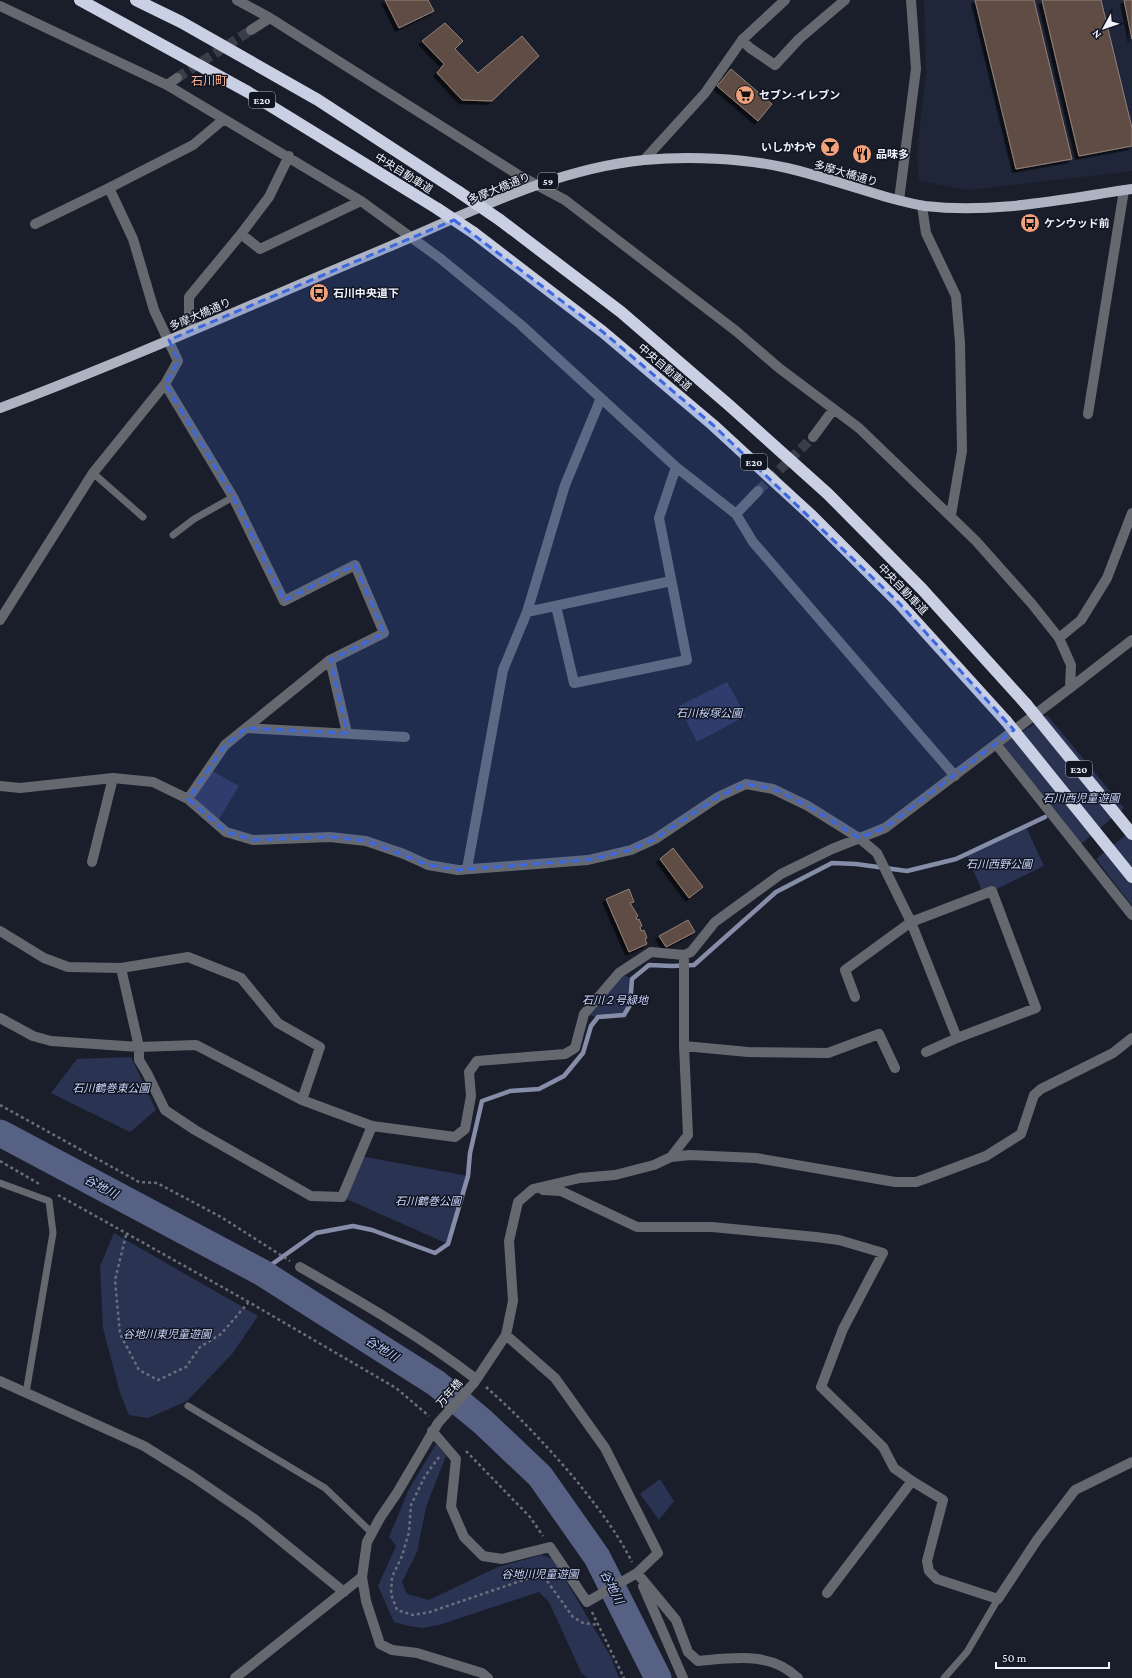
<svg xmlns="http://www.w3.org/2000/svg" width="1132" height="1678" viewBox="0 0 1132 1678" font-family="'Crimson Pro','Noto Sans JP',serif">
<style>
.built{fill:#202639}
.green{fill:#2b3353}
.lines{fill:none;stroke-linecap:round;stroke-linejoin:round}
.stream{stroke:#858da8;stroke-width:4.5}
.river{stroke:#576184;stroke-width:27}
.building{fill:#5f4d45;stroke:#938078;filter:url(#shadow)}
.minor-tunnel{stroke:#3a3e4a;stroke-width:10;stroke-dasharray:10 5;stroke-linecap:butt}
.tertiary-tunnel{stroke:#3a3e4a;stroke-width:10;stroke-dasharray:10 5;stroke-linecap:butt}
.path{stroke:#6b6f7b;stroke-width:2.5;stroke-dasharray:3 3;stroke-linecap:butt}
.service{stroke:#65686f;stroke-width:7}
.minor{stroke:#65686f;stroke-width:10}
.tertiary{stroke:#65686f;stroke-width:10}
.primary{stroke:#aeb3c2;stroke-width:10}
.motorway{stroke:#cad0e3;stroke-width:12}
.motorway-bridge{stroke:#cad0e3;stroke-width:12}
.marked{fill:#3d67de;fill-opacity:0.2;stroke:#3d67de;stroke-width:3;stroke-dasharray:8 5;stroke-linejoin:round}
.labels{text-anchor:middle;dominant-baseline:central;stroke-width:3;stroke-linejoin:round;paint-order:stroke}
.shield{fill:#111522;stroke:#adb0bb;stroke-width:1}
.shield-label{font-size:10px;font-weight:bold;fill:#f0f3fd}
.poi-label{font-size:11px;font-weight:bold;fill:#f0f3fd;stroke:#111522;text-anchor:start}
.street-label{font-size:11px;fill:#f0f3fd;stroke:#111522}
.park-label{font-size:11px;font-style:italic;fill:#c9d5fa;stroke:#111522}
.neighbourhood-label{font-size:12px;fill:#feb390;stroke:#111522}
.water-label{font-size:12px;font-style:italic;fill:#becdfd;stroke:#111522}
</style>
<defs>
<filter id="shadow"><feDropShadow dx="-3.5" dy="3.5" stdDeviation="0" flood-color="#0009"/></filter>
</defs>
<rect width="100%" height="100%" fill="#1a1e2b"/>
<!-- built -->
<path class="built" d="M924,0h208v171l-163,19 -50,-9 -2,-27 9,-83z"/>
<!-- green -->
<path class="green" d="M727,682l19,34 -49,26 -18,-36z
M1047,715l77,93 -43,36 -78,-99z
M209,769l30,17 -23,38 -28,-25z
M1026,827l18,39 -60,29 -18,-41z
M1132,830v76l-36,-47z
M619,973l13,6 -2,26 -6,10 -26,2 -14,-3z
M131,1057l25,53 -26,22 -79,-39 26,-34z
M360,1156l108,20 -20,68 -106,-47z
M114,1233l144,83 -26,38 -45,47 -39,17 -19,-3 -9,-22 -17,-65 -3,-62z
M436,1444l10,12 -20,51 -9,45 -15,30 5,12 22,6 69,-33 43,-12 12,4 58,98 8,21h-32l-6,-6 -32,-70 -10,-10 -100,33 -17,3 -13,-2 -15,-4 -16,-36 18,-40 -7,-9 20,-48z
M660,1479l14,22 -15,19 -19,-26z"/>
<g class="lines">
<!-- stream -->
<path class="stream" d="M261,1272l55,-39 37,-7 19,4 63,23 13,-9 20,-68 2,-23 12,-52 28,-10 29,-2 25,-13 19,-23 8,-27 7,-9 26,-2 6,-10 2,-26 17,-14 23,1 22,-1 82,-73 56,-29 24,1 51,7 49,-12 89,-42"/>
<!-- river -->
<path class="river" d="M0,1133l261,139 175,111 47,39 57,54 57,81 61,121"/>
</g>
<!-- building -->
<path class="building" d="M385,0h43l6,11 -35,17z
M975,0h59l38,159 -56,10z
M1042,0h59l31,128v18l-53,10z
M1124,0h8v39z
M445,23l18,18 -8,8 23,24 44,-37 17,20 -47,45 -30,-1 -25,-27 7,-9 -22,-23z
M731,69l41,35 -14,17 -41,-35z
M673,848l30,39 -14,11 -29,-39z
M629,889l5,13 -4,1 8,13 -2,1 1,3 2,-1 3,7 -2,1 1,4 3,-1 3,8 -2,1 2,5 -18,8 -23,-53z
M688,920l7,12 -29,15 -7,-11z"/>
<g class="lines">
<!-- minor-tunnel -->
<path class="minor-tunnel" d="M177,78l74,-48"/>
<!-- tertiary-tunnel -->
<path class="tertiary-tunnel" d="M758,491l55,-54"/>
<!-- path -->
<path class="path" d="M0,1105l139,77 18,1 64,34 69,44
M0,1161l41,24
M58,1195l189,106 149,87 33,28
M126,1235l-11,45 5,54 19,36 19,10 28,-13 14,-20 21,-13 27,-31
M486,1387c32,28 62,60 89,92 21,26 42,53 57,83
M466,1451l64,66 13,19
M439,1457l-14,19 -14,29 -2,27 -7,24 -10,21 -1,17 6,16 16,5 17,-3 105,-36 10,2 28,39 10,6 16,2
M592,1612l32,66"/>
<!-- service -->
<path class="service" d="M93,473l50,44
M173,535l21,-16 39,-22
M0,1183l49,18 4,32 -27,160
M188,1406l137,82 47,45
M944,1678l23,-26 31,-53"/>
<!-- minor -->
<path class="minor" d="M0,6l167,79 194,116 80,58 79,65 156,143 60,47 17,28 202,234
M251,30l19,-12
M742,40l8,8 25,17 24,-26 46,-39
M167,85l10,-7
M644,160l61,-67 37,-53 43,-40
M922,206l4,27 30,63 4,47 2,108 -11,64
M35,224l74,-36
M241,234l19,15 101,-48
M192,330l-3,-17v-16l52,-63 28,-37 20,-41
M165,384l68,113 51,104 71,-36 29,68 -54,27 -105,85 -37,54
M1088,414l36,-224
M813,437l20,-27
M736,514l22,-23
M556,606l18,77 113,-23 -28,-142 17,-51
M527,612l144,-31
M0,620l93,-147 72,-89 13,-23 -24,-51 -21,-71 -24,-51 84,-43 31,-26
M1059,638l22,-18 26,-42 25,-65
M330,660l17,73
M1070,688l62,-48
M246,728l159,9
M996,744l136,171
M0,786l20,2 93,-10 40,4 35,17 38,33 27,8 77,-3 36,4 38,13 24,11 30,5 130,-10 43,-10 24,-11 63,-42 28,-13 27,5 35,17 51,32 18,15 34,69 46,116
M92,862l21,-84
M467,869l36,-199 24,-58 38,-127 36,-87
M0,931l44,27 24,9 53,1 67,-11 53,21 37,45 42,24 -18,53
M121,968l18,79v13l8,13 18,37 30,20 116,66 31,1 30,-71
M855,997l-10,-27 66,-48 81,-31 44,117 -79,30 -31,14
M0,1018l33,18 18,5 88,6 57,-2 106,55 70,26 83,11 10,-8 6,-33 -2,-24 8,-11 88,-7 10,-6 9,-34 35,-41 32,-21 33,3 7,-3 24,-30 66,-48 51,-25 53,-21 185,-140 1,-23 -12,-27 -27,-34 -56,-63 -117,-113 -80,-60 -43,-37 -171,-131 -45,-24 -250,-158 -33,-18
M684,1046l64,6 80,1 51,-19 16,34
M671,1157l17,-22 -4,-89v-91
M543,1190l18,1 76,36h75l104,10 23,3 44,13 -40,76 -22,58 62,60 11,21 18,13 31,19 -16,61 2,10 8,8 61,20 39,-59 38,-50 57,-28
M300,1267c61,35 120,69 176,112
M0,1381l144,65 48,30 61,42 91,74
M432,1431l24,28 -5,48 13,30 19,19 19,3 48,-12 37,55 50,-29 21,-20 -53,-105 -50,-70 -49,-43
M637,1573l39,47 12,32 10,9c35,-3 72,-10 100,17
M362,1577l4,24 14,43 12,6 25,3 65,20 6,5
M643,1586l40,92
M827,1593l85,-112
M235,1678l127,-101 5,-35 13,-24 17,-25 41,-70 36,-40 32,-48 7,-34 -4,-60 9,-39 15,-13 47,-11 35,-3 39,-10 17,-8 19,-2 66,3 139,24h21l14,-5 56,-21 35,-22 13,-39 7,-6 72,-36 19,-15"/>
<!-- tertiary -->
<path class="tertiary" d="M899,200l17,-131 -5,-69"/>
<!-- primary -->
<path class="primary" d="M0,408c130,-49 257,-106 386,-160 83,-35 167,-79 258,-88 45,-4 99,-2 143,8 34,8 69,20 103,30 11,3 23,6 35,8 70,8 138,-7 207,-17"/>
<!-- motorway -->
<path class="motorway" d="M80,0l168,92 190,117
M136,0l45,22 137,78 141,92
M500,220l121,92 109,94 98,88 94,95 104,115
M474,233l129,99 110,93 99,91 87,87 107,118"/>
<!-- motorway-bridge -->
<path class="motorway-bridge" d="M459,192l41,28
M438,209l36,24
M1026,704l106,130
M1006,721l126,156"/>
</g>
<!-- marked area -->
<path class="marked" d="M454,220l149,112 110,93 186,178 115,127 -129,98 -26,10 -51,-32 -35,-17 -27,-5 -28,13 -63,42 -24,11 -43,10 -130,10 -30,-5 -62,-24 -36,-4 -77,3 -27,-8 -38,-33 37,-54 21,-17 101,5 -17,-73 54,-27 -29,-68 -71,36 -51,-104 -68,-113 13,-23 -9,-21z"/>
<!-- icons -->
<defs>
<g id="supermarket-disc" transform="scale(1)"><circle r="9.5" fill="#f1a17c" stroke="#111522"/><path d="M-6-5.5h2.5l.6 2H6L4.5 2H-2.5L-4.4-4H-6ZM-1.5 3.2a1.3 1.3 0 1 0 .1 0ZM3 3.2a1.3 1.3 0 1 0 .1 0Z" fill="#111"/></g>
<g id="bar-disc" transform="scale(1)"><circle r="9.5" fill="#f1a17c" stroke="#111522"/><path d="M-6-5H6L.8 .8V4.5H3.5V6h-7V4.5H-.8V.8Z" fill="#111"/></g>
<g id="restaurant-disc" transform="scale(1)"><circle r="9.5" fill="#f1a17c" stroke="#111522"/><path d="M-5-6h1v4h1v-4h1v4h1v-4h1v5L-1.5 .5V6h-2V.5L-5-1ZM5-6V6H3V1.5H1.5Q1.5-4 5-6Z" fill="#111"/></g>
<g id="bus-disc" transform="scale(1)"><circle r="9.5" fill="#f1a17c" stroke="#111522"/><path d="M-5-6H5V4H4V6H2V4H-2V6H-4V4H-5ZM-3.5-4V0h7V-4ZM-3.5 1.2v1.5H-2V1.2ZM2 1.2v1.5H3.5V1.2Z" fill="#111"/></g>
</defs>
<g fill-rule="evenodd">
<use href="#supermarket-disc" x="745" y="95"/>
<use href="#bar-disc" x="830" y="147"/>
<use href="#restaurant-disc" x="862" y="154"/>
<use href="#bus-disc" x="1030" y="223"/>
<use href="#bus-disc" x="319" y="293"/>
</g>
<g class="labels">
<!-- shield labels -->
<g class="shield">
<rect x="249" y="92" width="26" height="16" rx="3"/>
<rect x="538" y="173" width="20" height="16" rx="3"/>
<rect x="741" y="454" width="26" height="16" rx="3"/>
<rect x="1066" y="761" width="26" height="16" rx="3"/>
</g>
<g class="shield-label">
<text x="262" y="100">E20</text>
<text x="548" y="181">59</text>
<text x="754" y="462">E20</text>
<text x="1079" y="769">E20</text>
</g>
<!-- poi labels -->
<g class="poi-label">
<text x="759" y="95">セブン-イレブン</text>
<text x="816" y="147" text-anchor="end">いしかわや</text>
<text x="876" y="154">品味多</text>
<text x="1044" y="223">ケンウッド前</text>
<text x="333" y="293">石川中央道下</text>
</g>
<!-- street labels -->
<g class="street-label">
<text transform="translate(404 173) rotate(32)">中央自動車道</text>
<text transform="translate(846 173) rotate(16)">多摩大橋通り</text>
<text transform="translate(499 188) rotate(-22)">多摩大橋通り</text>
<text transform="translate(200 314) rotate(-23)">多摩大橋通り</text>
<text transform="translate(665 367) rotate(40)">中央自動車道</text>
<text transform="translate(903 589) rotate(46)">中央自動車道</text>
<text transform="translate(449 1393) rotate(-49)">万年橋</text>
</g>
<!-- park labels -->
<g class="park-label">
<text x="709" y="713">石川桜塚公園</text>
<text x="1081" y="798">石川西児童遊園</text>
<text x="999" y="864">石川西野公園</text>
<text x="615" y="1000">石川２号緑地</text>
<text x="111" y="1088">石川鶴巻東公園</text>
<text x="428" y="1201">石川鶴巻公園</text>
<text x="167" y="1334">谷地川東児童遊園</text>
<text x="540" y="1574">谷地川児童遊園</text>
</g>
<!-- neighbourhood labels -->
<g class="neighbourhood-label">
<text x="209" y="81">石川町</text>
</g>
<!-- water labels -->
<g class="water-label">
<text transform="translate(101 1187) rotate(28)">谷地川</text>
<text transform="translate(382 1349) rotate(32)">谷地川</text>
<text transform="translate(612 1587) rotate(63)">谷地川</text>
</g>
</g>
<!-- north arrow -->
<g transform="translate(1104 28) rotate(230)" stroke="#111522" stroke-width="3" paint-order="stroke">
<path d="M0-3L7 15L0 10L-7 15Z" fill="#f0f3fd"/>
<text y="-6" font-size="11" font-weight="bold" text-anchor="middle" fill="#f0f3fd">N</text>
</g>
<!-- scale -->
<path d="M996 1662v6h113v-6" fill="none" stroke="#f0f3fd" stroke-width="2"/>
<text x="1002" y="1662" font-size="12" fill="#f0f3fd" stroke="#111522" stroke-width="3" paint-order="stroke">50 m</text>
</svg>
